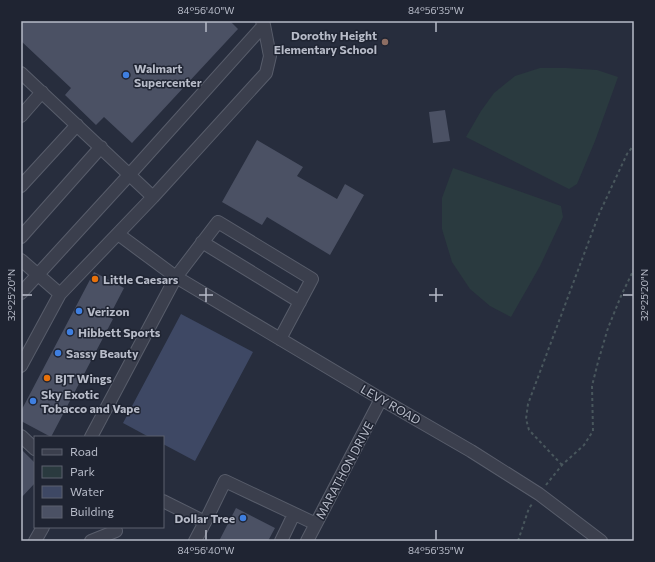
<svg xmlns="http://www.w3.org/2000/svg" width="655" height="562" viewBox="0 0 655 562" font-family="Commissioner,sans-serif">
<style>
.green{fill:#2a3a3f}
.water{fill:#3e4864}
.building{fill:#4b5164}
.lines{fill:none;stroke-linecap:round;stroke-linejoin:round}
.minor-casing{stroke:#585d6b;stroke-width:14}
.path{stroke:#49575d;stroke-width:2;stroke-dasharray:3 3;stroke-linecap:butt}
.minor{stroke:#3b3f4d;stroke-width:12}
.ticks{fill:none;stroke:#b7bbc8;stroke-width:1.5}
.education-dot{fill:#8d6e63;stroke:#1f2432;stroke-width:1.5}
.shop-dot{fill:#3f7fe0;stroke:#1f2432;stroke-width:1.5}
.food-dot{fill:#e8710a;stroke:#1f2432;stroke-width:1.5}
.labels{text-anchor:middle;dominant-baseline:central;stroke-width:3;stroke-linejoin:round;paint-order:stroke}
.poi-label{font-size:12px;font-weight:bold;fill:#b7bbc8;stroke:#1f2432;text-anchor:start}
.street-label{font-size:12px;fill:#b7bbc8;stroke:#1f2432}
.neatline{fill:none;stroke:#b7bbc8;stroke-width:1.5}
.ticks-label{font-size:10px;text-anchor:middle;fill:#b7bbc8}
</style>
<rect width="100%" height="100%" fill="#272d3d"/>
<!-- green -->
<path class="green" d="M540,68h26l31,2 21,7 -23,64 -18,43 -8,5 -103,-52 15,-26 13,-18 21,-17z
M453,168l108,38 2,11 -23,49 -29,51 -21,-11 -20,-17 -18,-27 -10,-33v-31z"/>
<!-- water -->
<path class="water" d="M181,314l72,38 -58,109 -32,-17v-7h-14l-26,-14z"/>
<!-- building -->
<path class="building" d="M21,21h209l8,8 -106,114 -28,-26 -8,8 -31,-30 6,-7 -50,-47z
M445,110l5,31 -17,2 -4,-31z
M257,140l46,27 -6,9 40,23 8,-15 19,11 -34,60 -63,-38 -5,8 -40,-23z
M94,272l30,16 -15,29 4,2 -62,118 -30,-16v-10z
M21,449l14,14v20l-14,15z
M236,508l39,20 -7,13h-49z"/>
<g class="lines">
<!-- minor casing -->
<g class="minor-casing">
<path id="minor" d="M21,73l132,124 -93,97 -39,-34
M21,116l21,-24
M21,186l56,-61
M153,197l113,-124 4,-17 -6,-31 -2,-4
M118,234l58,43 205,122 90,52 68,43 62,47
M21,237l80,-90
M202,242l98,60
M21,293l109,-119 134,-149
M21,366l39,-72
M21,436l14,13
M91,437l85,-160 42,-55 94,57 -32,60
M163,501l42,21 20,-41 91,43
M35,541l8,-14
M91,541l25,-10 -2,-4
M195,541l10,-19
M281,541l13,-27
M307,541l74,-142"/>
</g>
<!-- path -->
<path class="path" d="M562,465l-33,-35 -3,-11 2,-15 71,-190 28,-60 7,-9
M546,485l16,-20 22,-20 9,-14 -1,-45 6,-24 10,-34 13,-32 13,-27
M518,541l11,-33 4,-5"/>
<!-- minor -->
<use href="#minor" class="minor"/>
</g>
<!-- ticks -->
<path class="ticks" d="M206,22v10M436,22v10M206,288v14M436,288v14M22,295h10M199,295h14M429,295h14M623,295h10M206,530v10M436,530v10"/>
<!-- markers -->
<circle class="education-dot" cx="385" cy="42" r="4"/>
<g class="shop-dot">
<circle cx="126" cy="75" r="4"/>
<circle cx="79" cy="311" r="4"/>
<circle cx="70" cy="332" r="4"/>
<circle cx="58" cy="353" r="4"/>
<circle cx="33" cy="401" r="4"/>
<circle cx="243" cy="518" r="4"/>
</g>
<g class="food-dot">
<circle cx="95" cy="279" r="4"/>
<circle cx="47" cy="378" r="4"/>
</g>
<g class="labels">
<!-- poi labels -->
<g class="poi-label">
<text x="377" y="35" text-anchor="end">Dorothy Height<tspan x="377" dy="14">Elementary School</tspan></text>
<text x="134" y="68">Walmart<tspan x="134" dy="14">Supercenter</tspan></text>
<text x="103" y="279">Little Caesars</text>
<text x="87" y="311">Verizon</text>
<text x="78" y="332">Hibbett Sports</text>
<text x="66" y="353">Sassy Beauty</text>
<text x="55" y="378">BJT Wings</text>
<text x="41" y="394">Sky Exotic<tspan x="41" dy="14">Tobacco and Vape</tspan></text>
<text x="235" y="518" text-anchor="end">Dollar Tree</text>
</g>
<!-- street labels -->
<g class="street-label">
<text transform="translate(391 404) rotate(30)">LEVY ROAD</text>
<text transform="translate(344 470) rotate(-62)">MARATHON DRIVE</text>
</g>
</g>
<!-- border -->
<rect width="655" height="562" fill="none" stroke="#1f2432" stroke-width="44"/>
<!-- legend -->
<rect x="34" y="436" width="130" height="92" fill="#1f2432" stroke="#5c606e"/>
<rect x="42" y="449" width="20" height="6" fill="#3b3f4d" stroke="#5c606e"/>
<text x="70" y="456" font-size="12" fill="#b7bbc8">Road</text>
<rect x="42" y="466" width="20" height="12" fill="#2a3a3f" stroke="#5c606e"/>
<text x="70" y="476" font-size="12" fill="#b7bbc8">Park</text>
<rect x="42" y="486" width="20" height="12" fill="#3e4864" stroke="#5c606e"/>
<text x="70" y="496" font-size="12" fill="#b7bbc8">Water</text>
<rect x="42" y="506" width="20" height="12" fill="#4b5164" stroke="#5c606e"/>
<text x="70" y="516" font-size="12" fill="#b7bbc8">Building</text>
<rect x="22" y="22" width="611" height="518" class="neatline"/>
<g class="ticks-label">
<text x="206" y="14">84°56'40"W</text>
<text x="436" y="14">84°56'35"W</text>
<text transform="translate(11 295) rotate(-90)" y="4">32°25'20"N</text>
<text transform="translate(644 295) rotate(-90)" y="4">32°25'20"N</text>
<text x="206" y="554">84°56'40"W</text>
<text x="436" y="554">84°56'35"W</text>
</g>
</svg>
